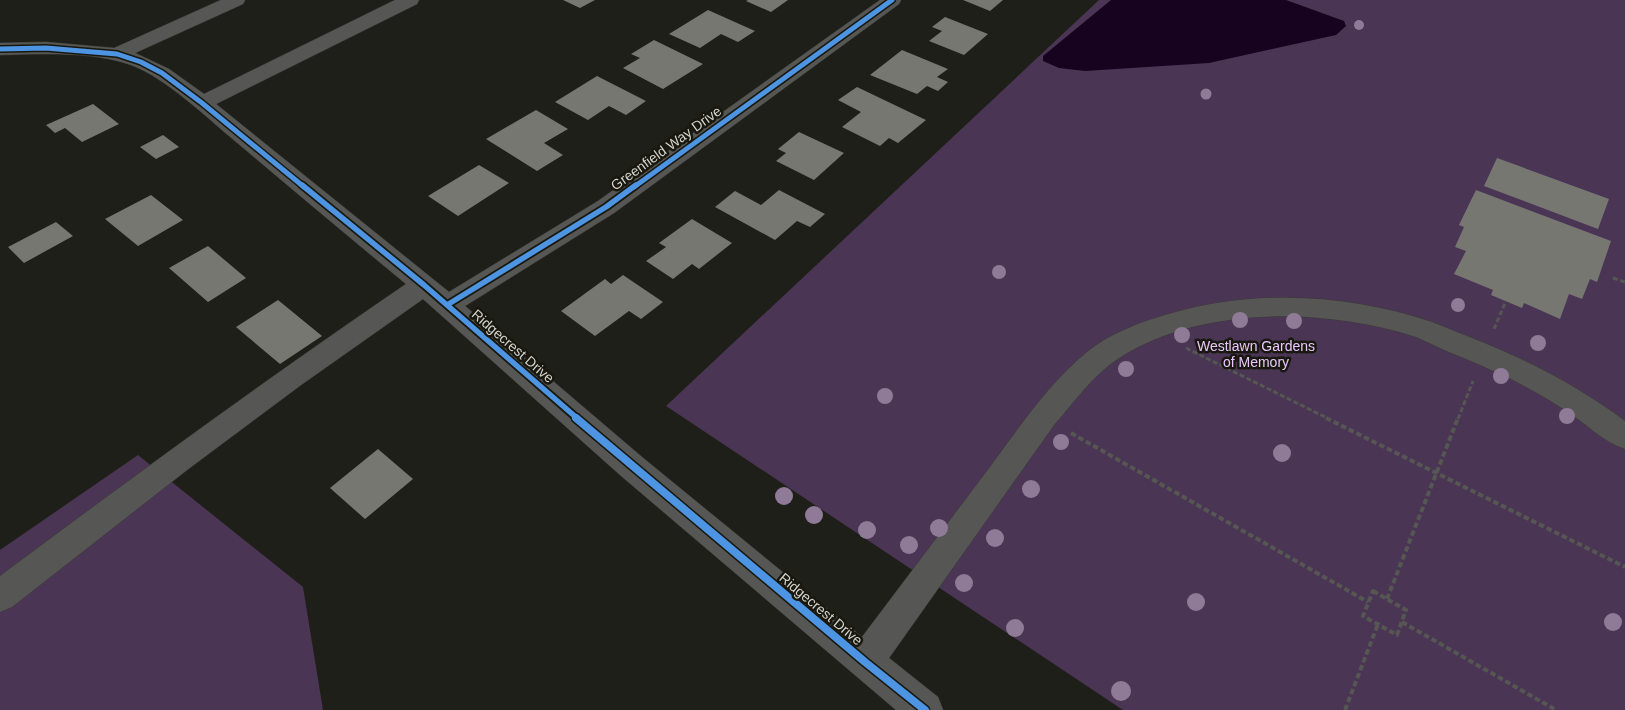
<svg xmlns="http://www.w3.org/2000/svg" width="1625" height="710" viewBox="0 0 1625 710" font-family="Helvetica,sans-serif">
<style>
.green{fill:#4a3555}
.water{fill:#170320}
.building{fill:#777772}
.lines{fill:none;stroke-linecap:round;stroke-linejoin:round}
.minor-casing{stroke:#3b3b36;stroke-width:1}
.path-far1{stroke:#565653;stroke-width:3;stroke-dasharray:5 2.5;stroke-linecap:butt}
.path{stroke:#565653;stroke-width:4;stroke-dasharray:5.5 3;stroke-linecap:butt}
.minor{fill:#565654;fill-rule:evenodd}
.cycleway-far2-casing{stroke:#18180e;stroke-width:8}
.cycleway-far1-casing{stroke:#18180e;stroke-width:9}
.cycleway-casing{stroke:#18180e;stroke-width:11}
.cycleway-far2{stroke:#4d94e3;stroke-width:5}
.cycleway-far1{stroke:#4d94e3;stroke-width:5.5}
.cycleway{stroke:#4d94e3;stroke-width:8}
.tree{fill:#8f7b97}
.labels{text-anchor:middle;dominant-baseline:central;stroke-width:5;stroke-linejoin:round;paint-order:stroke}
.street-label{font-size:14px;fill:#d3d3cc;stroke:#18180e}
.park-label{font-size:14px;fill:#eac6fe;stroke:#18180e}
</style>
<rect width="100%" height="100%" fill="#1f1f19"/>
<!-- green -->
<path class="green" d="M1099,0h526v710h-502l-457,-304z
M138,455l165,132 20,123h-323v-160z"/>
<!-- water -->
<path class="water" d="M1111,0h175l58,21 2,5 -10,9 -127,28 -124,8 -26,-3 -16,-7v-5z"/>
<!-- building -->
<path class="building" d="M563,0h32l-15,8z
M748,0h40l-17,12 -25,-11z
M963,0h40l-13,11z
M708,10l47,21 -17,11 -17,-8 -21,14 -31,-14z
M945,17l43,17 -24,21 -35,-14 13,-10 -10,-4z
M654,40l49,24 -40,25 -40,-21 17,-10 -9,-4z
M902,50l46,19 -11,8 11,5 -10,9 -11,-5 -10,8 -47,-19z
M597,76l49,25 -20,14 -17,-9 -21,14 -33,-18z
M857,87l69,33 -28,23 -9,-5 -9,8 -38,-19 19,-15 -23,-12z
M93,104l26,20 -37,18 -17,-14 -10,5 -9,-8z
M536,110l32,19 -24,14 19,12 -26,16 -51,-32z
M799,132l45,21 -30,27 -38,-19 10,-8 -8,-4z
M163,135l16,12 -23,12 -16,-12z
M1497,158l112,41 -11,30 -114,-43z
M479,165l30,18 -51,33 -30,-20z
M779,190l46,24 -15,13 -13,-6 -22,19 -60,-33 20,-16 26,14z
M1476,190l135,51 -14,41 -7,-3 -8,20 -13,-5 -9,25 -36,-16 -2,5 -31,-13 2,-5 -39,-16 12,-23 -11,-4 9,-20 -5,-2z
M151,195l32,25 -45,26 -33,-27z
M692,219l40,24 -33,26 -7,-5 -19,15 -27,-18 20,-14 -7,-4z
M56,222l17,14 -49,27 -16,-16z
M208,246l38,32 -38,24 -39,-34z
M623,275l40,27 -22,17 -12,-8 -34,25 -34,-25 44,-32 6,5z
M278,300l44,36 -42,28 -44,-37z
M378,449l35,30 -48,40 -35,-31z"/>
<g class="lines">
<!-- minor casing -->
<g class="minor-casing">
<path id="minor" d="M221,0h24l-2,4 -108,49 34,16 35,25 191,-94h24l-2,4 -201,100 233,188 149,-91 282,-201h21l-2,4 -285,209 -149,93 177,151 220,180c43,-57 85,-113 128,-170 29,-39 58,-83 97,-115 23,-19 56,-31 85,-39 85,-24 177,-19 260,9 14,5 26,11 40,16 54,21 106,48 153,83v28c-19,-6 -34,-21 -50,-32 -20,-14 -41,-26 -62,-37 -23,-11 -46,-21 -69,-30 -9,-4 -18,-9 -28,-13 -91,-29 -214,-32 -297,21 -26,17 -45,44 -65,67l-165,233 49,39 5,13h-47l-276,-235 -197,-176 -122,86 -114,85 -175,137 -12,5v-36c134,-100 268,-198 406,-292 -57,-47 -114,-95 -171,-143 -29,-24 -69,-63 -104,-76 -39,-14 -90,-11 -131,-10v-12l46,-1 68,6z"/>
</g>
<!-- path-far1 -->
<path class="path-far1" d="M1613,278l12,4
M1494,329l12,-28
M1186,348l143,71
M1458,419l15,-38"/>
<!-- path -->
<path class="path" d="M1326,418l299,149
M1071,433l297,169
M1373,591l33,19 -9,25 -34,-19z
M1387,599l71,-181
M1402,622l154,88
M1345,710l33,-86"/>
<!-- minor -->
<use href="#minor" class="minor"/>
<!-- cycleway-far2 casing -->
<g class="cycleway-far2-casing">
<path id="cycleway-far2" d="M0,49l46,-1 71,6 24,8 21,11 40,30 102,84
M634,187l258,-187"/>
</g>
<!-- cycleway-far1 casing -->
<g class="cycleway-far1-casing">
<path id="cycleway-far1" d="M302,185l122,100 154,134
M447,305l159,-98 30,-22"/>
</g>
<!-- cycleway casing -->
<g class="cycleway-casing">
<path id="cycleway" d="M576,418l289,244 60,48"/>
</g>
<!-- cycleway-far2 -->
<use href="#cycleway-far2" class="cycleway-far2"/>
<!-- cycleway-far1 -->
<use href="#cycleway-far1" class="cycleway-far1"/>
<!-- cycleway -->
<use href="#cycleway" class="cycleway"/>
</g>
<!-- trees -->
<g class="tree">
<circle cx="1359" cy="25" r="5"/>
<circle cx="1206" cy="94" r="5.5"/>
<circle cx="999" cy="272" r="7"/>
<circle cx="1458" cy="305" r="7"/>
<circle cx="1240" cy="320" r="8"/>
<circle cx="1294" cy="321" r="8"/>
<circle cx="1182" cy="335" r="8"/>
<circle cx="1538" cy="343" r="8"/>
<circle cx="1126" cy="369" r="8"/>
<circle cx="1501" cy="376" r="8"/>
<circle cx="885" cy="396" r="8"/>
<circle cx="1567" cy="416" r="8"/>
<circle cx="1061" cy="442" r="8"/>
<circle cx="1282" cy="453" r="9"/>
<circle cx="1031" cy="489" r="9"/>
<circle cx="784" cy="496" r="9"/>
<circle cx="814" cy="515" r="9"/>
<circle cx="939" cy="528" r="9"/>
<circle cx="867" cy="530" r="9"/>
<circle cx="995" cy="538" r="9"/>
<circle cx="909" cy="545" r="9"/>
<circle cx="964" cy="583" r="9"/>
<circle cx="1196" cy="602" r="9"/>
<circle cx="1613" cy="622" r="9"/>
<circle cx="1015" cy="628" r="9"/>
<circle cx="1121" cy="691" r="10"/>
</g>
<g class="labels">
<!-- street labels -->
<g class="street-label">
<text transform="translate(666 148) rotate(-36)">Greenfield Way Drive</text>
<text transform="translate(513 346) rotate(41)">Ridgecrest Drive</text>
<text transform="translate(821 609) rotate(40)">Ridgecrest Drive</text>
</g>
<!-- park labels -->
<g class="park-label">
<text x="1256" y="346">Westlawn Gardens<tspan x="1256" dy="16">of Memory</tspan></text>
</g>
</g>
</svg>
